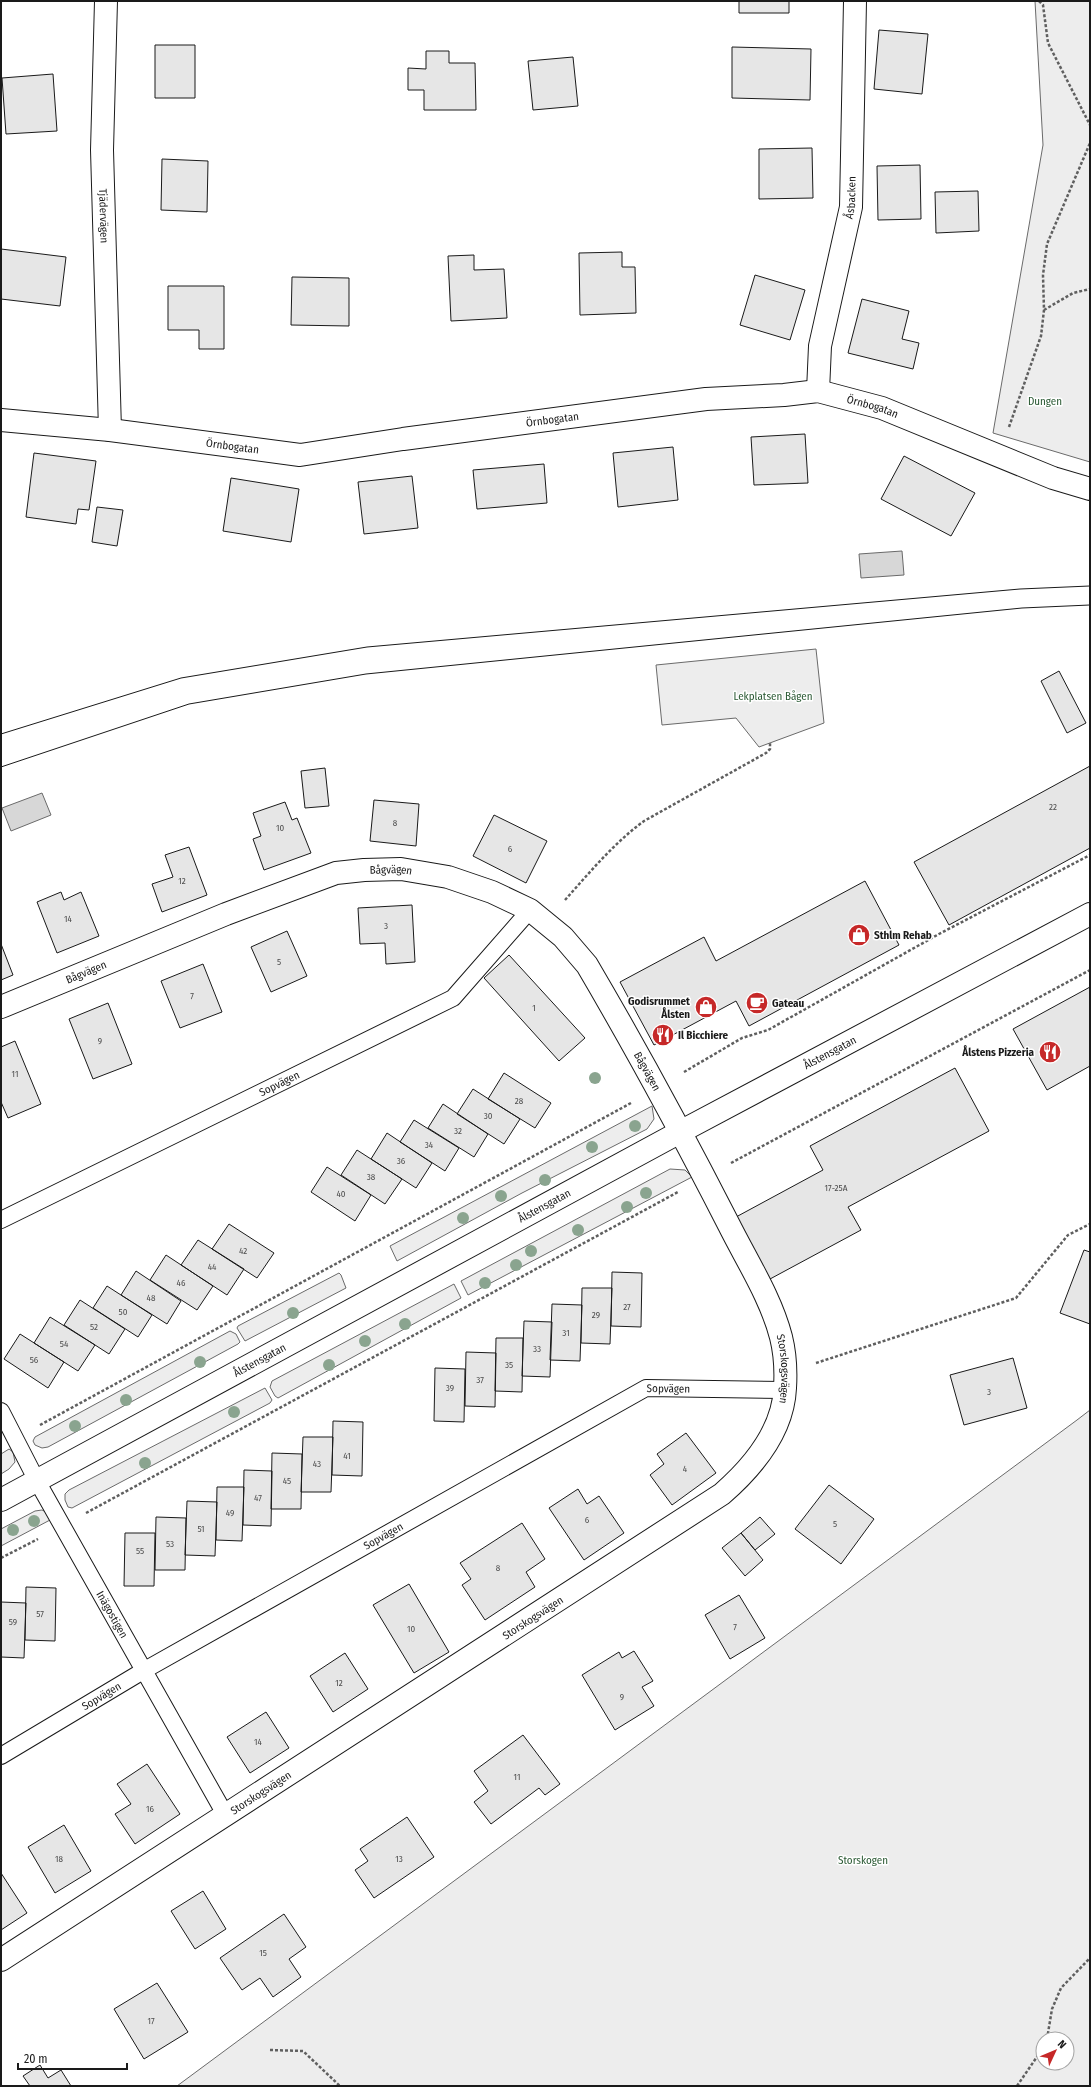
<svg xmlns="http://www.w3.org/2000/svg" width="1091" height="2087" viewBox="0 0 1091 2087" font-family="'Fira Sans Condensed',sans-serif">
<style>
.built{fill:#ededed;stroke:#6a6a6a;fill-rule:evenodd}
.water{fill:#d7d7d7;stroke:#6a6a6a}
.building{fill:#e6e6e6;stroke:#1a1a1a}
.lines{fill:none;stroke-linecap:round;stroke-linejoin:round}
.lane-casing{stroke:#1a1a1a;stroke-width:18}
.street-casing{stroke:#1a1a1a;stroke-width:24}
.path{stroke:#5f5f5f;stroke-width:2.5;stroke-dasharray:3 2;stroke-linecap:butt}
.lane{stroke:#fff;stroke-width:16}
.street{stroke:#fff;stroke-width:22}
.tram{stroke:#1a1a1a;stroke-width:1}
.tree{fill:#8aa48f}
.labels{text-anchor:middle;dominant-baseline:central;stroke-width:3;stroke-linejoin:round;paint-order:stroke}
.number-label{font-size:9px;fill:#4d4d4d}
.street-label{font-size:11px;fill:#1a1a1a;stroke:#fff}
.park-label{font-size:11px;fill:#2b5a34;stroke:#fff}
.poi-label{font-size:11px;font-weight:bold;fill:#1a1a1a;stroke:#fff;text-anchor:start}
</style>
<rect width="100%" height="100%" fill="#fff"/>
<!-- built -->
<path class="built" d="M1035,1h55v461l-97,-29 50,-288z
M816,649l8,74 -65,24 -23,-29 -74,7 -6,-60z
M652,1106l2,13 -7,10 -125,64 -125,68 -7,-15z
M670,1169l15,1 7,7 -224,118 -7,-14z
M339,1273l2,2 5,13 -101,53 -8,-13 1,-2z
M454,1284l7,14 -183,100 -3,-2 -5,-9 2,-6z
M230,1331l6,3 4,8 -2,2 -190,103 -6,1 -7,-3 -2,-4 2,-4z
M265,1388l7,12 -2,3 -198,105 -4,-1 -3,-7v-6l4,-4z
M1090,1410v676h-913l900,-666zM1043,2039h24v24h-24z
M9,1449l4,3 2,10 -6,7 -8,5v-20z
M42,1510l4,2 4,8 -49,26v-17l34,-18z"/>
<!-- water -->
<path class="water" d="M902,551l2,24 -43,3 -2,-24z
M42,793l9,22 -40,16 -9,-23z"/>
<!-- building -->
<path class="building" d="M739,1h50v12h-50z
M879,30l49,4 -6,60 -48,-5z
M155,45h40v53h-40z
M732,47l79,2 -1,51 -78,-2z
M426,51h23v12h26l1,47h-52v-20h-16v-22l18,1z
M573,57l5,49 -45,4 -5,-49z
M53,74l4,57 -51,3 -4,-56z
M812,148l1,50 -54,1v-50z
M162,159l46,2 -1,51 -46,-2z
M920,165l1,54 -43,1 -1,-54z
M978,191l1,40 -43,2 -1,-41z
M1,249l65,8 -6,49 -59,-7z
M622,252v15h13l1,46 -56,2 -1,-62z
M474,255v15l30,-1 3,49 -56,3 -3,-65z
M755,275l50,15 -15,50 -50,-15z
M292,277l57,1v48l-58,-1z
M168,286h56v63h-25v-19h-31z
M862,299l47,12 -7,28 17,4 -6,26 -65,-16z
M805,434l3,49 -54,2 -3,-48z
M673,447l5,53 -60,7 -5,-54z
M34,453l62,8 -7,49 -11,-1 -2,15 -50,-7z
M904,456l71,37 -24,43 -70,-37z
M544,464l3,39 -70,6 -4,-39z
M412,476l6,52 -54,6 -6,-52z
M231,478l68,11 -8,53 -68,-11z
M97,507l26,3 -6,36 -25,-4z
M1059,671l27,52 -19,10 -26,-52z
M1090,766v82l-141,77 -35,-63z
M325,768l4,38 -24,2 -4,-37z
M374,800l45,4 -3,42 -46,-5z
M285,802l7,18 5,-2 14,35 -47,17 -11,-31 8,-3 -8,-23z
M494,815l53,26 -21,42 -53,-27z
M189,847l18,48 -45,17 -10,-28 21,-7 -8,-22z
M865,881l34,64 -150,81 -13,-25 -82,44 -34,-63 84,-45 12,24z
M61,892l3,8 17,-8 18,44 -42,17 -20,-51z
M412,905l3,57 -29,2 -1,-21 -25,1 -2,-36z
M287,931l20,45 -36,16 -20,-45z
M1,944l12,31 -12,5z
M509,955l76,83 -26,23 -75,-83z
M203,964l19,48 -42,16 -19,-47z
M1090,987v79l-43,24 -34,-61z
M108,1003l24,61 -39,15 -24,-60z
M15,1041l26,63 -33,14 -7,-16v-55z
M955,1068l34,63 -141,76 13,23 -91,49 -34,-62 87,-47 -13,-24z
M504,1073l47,30 -16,25 -47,-29z
M473,1089l47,30 -16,25 -47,-30z
M443,1104l45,30 -14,23 -46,-29z
M414,1120l45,28 -14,23 -45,-29z
M387,1133l45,30 -16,25 -45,-29z
M357,1150l45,29 -17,25 -44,-29z
M327,1167l44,28 -16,26 -44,-29z
M229,1224l45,29 -17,25 -45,-29z
M198,1240l46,29 -17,26 -46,-30z
M1084,1250l6,2v72l-30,-11z
M166,1255l47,31 -16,24 -47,-30z
M136,1271l45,30 -14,23 -46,-29z
M612,1272l30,1 -1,54 -30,-1z
M107,1286l45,29 -14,22 -45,-29z
M582,1288h30l-2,56 -29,-1z
M80,1300l45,29 -16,25 -45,-29z
M552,1304l30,1 -2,56 -30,-1z
M50,1317l45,28 -17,26 -44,-28z
M524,1321l28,1 -2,55 -28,-1z
M20,1334l44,28 -16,26 -44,-29z
M496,1338h27l-1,54 -27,-1z
M466,1352l30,1 -1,54 -30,-1z
M1013,1358l14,50 -63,17 -14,-50z
M435,1368l30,1 -1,53 -30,-1z
M333,1421l30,1 -1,54 -30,-1z
M686,1433l30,40 -44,32 -22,-30 14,-11 -7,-10z
M303,1437h30l-2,55h-30z
M272,1453l30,1 -1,55h-30z
M244,1470l28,1 -1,55 -28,-1z
M829,1485l45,34 -33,45 -46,-35z
M217,1487h27l-2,54 -26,-1z
M578,1489l9,15 12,-8 25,37 -40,27 -35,-52z
M187,1501l30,1 -2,54 -30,-1z
M156,1517l30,1 -1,52h-30z
M760,1517l15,17 -20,16 -14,-17z
M522,1523l23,36 -19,13 9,15 -50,33 -23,-35 9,-6 -11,-16z
M125,1533h30l-1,53h-30z
M741,1533l22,27 -18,16 -23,-28z
M409,1584l40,68 -35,21 -41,-68z
M26,1587l30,1 -1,53 -30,-1z
M739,1595l26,43 -35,21 -25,-44z
M1,1602l25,1 -2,55 -23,-1z
M634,1651l19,30 -11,6 12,19 -39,24 -33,-55 37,-23 3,6z
M345,1653l23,36 -35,23 -23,-36z
M266,1712l23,36 -39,25 -23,-36z
M523,1735l37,49 -15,11 -6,-7 -48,36 -17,-22 14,-11 -14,-20z
M147,1764l33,50 -45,30 -20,-30 16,-10 -14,-20z
M407,1817l27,40 -60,41 -19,-28 13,-9 -8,-12z
M64,1825l27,46 -36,22 -27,-46z
M1,1873l26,40 -26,17z
M203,1891l23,38 -31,20 -24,-38z
M284,1914l22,33 -17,12 12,18 -28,20 -13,-19 -18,12 -22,-32z
M157,1983l31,49 -44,27 -30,-50z
M40,2065l8,13 13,-8 10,16h-41l-7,-10z"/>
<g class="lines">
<!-- lane casing -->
<g class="lane-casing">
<g id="lane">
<path id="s1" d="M1,1220l452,-222 77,-88"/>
<path id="s2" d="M1,1411l36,70 189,335"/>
<path id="s3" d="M1,1756l142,-85 503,-283 139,2"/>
</g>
</g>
<!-- street casing -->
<g class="street-casing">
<g id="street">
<path id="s4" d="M106,1l-4,149 8,280"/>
<path id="s5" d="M818,391l2,-45 31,-139 4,-206"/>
<path id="s6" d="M1,420l109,10 190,25 103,-16 303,-40 78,-4 34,-4 64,17 171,70 37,11"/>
<path id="s7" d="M1,1007l225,-93 110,-41 28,-3 37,-1 47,8 44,15 38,18 33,27 24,28c50,85 97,172 142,260 18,36 42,73 52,112 4,16 5,35 4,51 -2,44 -32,79 -63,106l-721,466"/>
<path id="s8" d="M1,1500l679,-368 410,-218"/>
</g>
</g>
<!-- path -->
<path class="path" d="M1039,1l4,4 5,38 42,82
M1044,310l29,-17 17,-4
M1009,427l32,-91 3,-26 -1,-35 4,-31 43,-101
M565,900c25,-28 49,-57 79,-79l122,-68 4,-4v-6
M684,1072l58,-34 26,-8 171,-96 151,-79
M731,1163l359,-193
M816,1363l200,-65 52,-63 22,-11
M40,1425l591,-322
M86,1513l592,-321
M1,1558l37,-19
M1047,2039l5,-30 9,-21 29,-30
M270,2050l33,1 37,35
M1017,2086l26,-38"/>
<!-- lane -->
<use href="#lane" class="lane"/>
<!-- street -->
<use href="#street" class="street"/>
<!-- tram -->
<path class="tram" d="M1,734l180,-56 186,-31 653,-58 70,-3
M1,767l188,-63 177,-30 656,-66 68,-3"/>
</g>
<!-- trees -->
<g class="tree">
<circle cx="595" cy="1078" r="6"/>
<circle cx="635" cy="1126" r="6"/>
<circle cx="592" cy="1147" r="6"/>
<circle cx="545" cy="1180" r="6"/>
<circle cx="646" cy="1193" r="6"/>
<circle cx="501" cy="1196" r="6"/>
<circle cx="627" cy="1207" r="6"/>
<circle cx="463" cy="1218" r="6"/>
<circle cx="578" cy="1230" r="6"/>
<circle cx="531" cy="1251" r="6"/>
<circle cx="516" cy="1265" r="6"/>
<circle cx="485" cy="1283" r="6"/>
<circle cx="293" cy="1313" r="6"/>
<circle cx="405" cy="1324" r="6"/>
<circle cx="365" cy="1341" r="6"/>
<circle cx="200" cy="1362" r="6"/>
<circle cx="329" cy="1365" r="6"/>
<circle cx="126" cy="1400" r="6"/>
<circle cx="234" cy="1412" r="6"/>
<circle cx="75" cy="1426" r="6"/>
<circle cx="145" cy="1463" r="6"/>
<circle cx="34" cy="1521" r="6"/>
<circle cx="13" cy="1530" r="6"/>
</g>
<!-- icons -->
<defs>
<g id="shop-disc" transform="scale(1.15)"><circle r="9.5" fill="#c62828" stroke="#fff"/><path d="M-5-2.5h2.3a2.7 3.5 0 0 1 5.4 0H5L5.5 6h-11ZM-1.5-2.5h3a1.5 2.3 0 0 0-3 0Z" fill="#fff"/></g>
<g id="cafe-disc" transform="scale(1.15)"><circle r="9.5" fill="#c62828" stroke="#fff"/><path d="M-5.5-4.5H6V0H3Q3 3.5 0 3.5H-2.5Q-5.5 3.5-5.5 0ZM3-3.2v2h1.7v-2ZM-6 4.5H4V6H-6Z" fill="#fff"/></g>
<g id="restaurant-disc" transform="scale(1.15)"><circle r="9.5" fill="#c62828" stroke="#fff"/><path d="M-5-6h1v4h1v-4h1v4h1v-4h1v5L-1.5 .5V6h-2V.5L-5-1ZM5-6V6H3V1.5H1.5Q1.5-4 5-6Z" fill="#fff"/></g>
</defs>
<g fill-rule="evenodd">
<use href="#shop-disc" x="859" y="935"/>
<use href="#cafe-disc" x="757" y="1003"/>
<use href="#shop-disc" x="706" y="1007"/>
<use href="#restaurant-disc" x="663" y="1035"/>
<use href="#restaurant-disc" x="1050" y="1052"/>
</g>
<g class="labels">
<!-- number labels -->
<g class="number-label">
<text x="1053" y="807">22</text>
<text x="395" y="823">8</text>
<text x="280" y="828">10</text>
<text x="510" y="849">6</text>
<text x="182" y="881">12</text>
<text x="68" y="919">14</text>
<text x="386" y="926">3</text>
<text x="279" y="962">5</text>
<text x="192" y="996">7</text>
<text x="534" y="1008">1</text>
<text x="100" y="1041">9</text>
<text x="15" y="1074">11</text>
<text x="519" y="1101">28</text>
<text x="488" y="1116">30</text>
<text x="458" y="1131">32</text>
<text x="429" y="1145">34</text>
<text x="401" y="1161">36</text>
<text x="371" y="1177">38</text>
<text x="836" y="1188">17-25A</text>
<text x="341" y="1194">40</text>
<text x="243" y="1251">42</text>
<text x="212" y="1267">44</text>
<text x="181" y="1283">46</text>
<text x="151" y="1298">48</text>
<text x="627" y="1307">27</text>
<text x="123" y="1312">50</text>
<text x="596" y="1315">29</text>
<text x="94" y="1327">52</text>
<text x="566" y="1333">31</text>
<text x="64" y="1344">54</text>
<text x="537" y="1349">33</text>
<text x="34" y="1360">56</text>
<text x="509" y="1365">35</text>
<text x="480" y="1380">37</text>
<text x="450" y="1388">39</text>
<text x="989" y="1392">3</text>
<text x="347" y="1456">41</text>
<text x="317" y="1464">43</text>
<text x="685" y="1469">4</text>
<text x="287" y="1481">45</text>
<text x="258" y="1498">47</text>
<text x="230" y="1513">49</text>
<text x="587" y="1520">6</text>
<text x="835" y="1524">5</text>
<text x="201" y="1529">51</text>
<text x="170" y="1544">53</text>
<text x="140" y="1551">55</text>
<text x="498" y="1568">8</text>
<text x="40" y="1614">57</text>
<text x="13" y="1622">59</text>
<text x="735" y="1627">7</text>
<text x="411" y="1629">10</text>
<text x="339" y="1683">12</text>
<text x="622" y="1697">9</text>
<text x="258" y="1742">14</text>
<text x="517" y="1777">11</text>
<text x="150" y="1809">16</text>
<text x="59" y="1859">18</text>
<text x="399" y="1859">13</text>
<text x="263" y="1953">15</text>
<text x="151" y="2021">17</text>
</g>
<!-- street labels -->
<g class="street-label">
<text stroke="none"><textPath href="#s5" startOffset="197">Åsbacken</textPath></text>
<text stroke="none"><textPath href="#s4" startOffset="215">Tjädervägen</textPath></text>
<text stroke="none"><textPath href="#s6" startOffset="880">Örnbogatan</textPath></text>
<text stroke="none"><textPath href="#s6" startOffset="556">Örnbogatan</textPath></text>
<text stroke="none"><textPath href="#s6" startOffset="233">Örnbogatan</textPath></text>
<text stroke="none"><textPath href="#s7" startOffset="416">Bågvägen</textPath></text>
<text stroke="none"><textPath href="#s7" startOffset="92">Bågvägen</textPath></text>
<text stroke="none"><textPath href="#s8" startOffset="942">Ålstensgatan</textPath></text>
<text stroke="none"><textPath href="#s7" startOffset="764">Bågvägen</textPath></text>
<text stroke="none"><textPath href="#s1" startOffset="310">Sopvägen</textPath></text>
<text stroke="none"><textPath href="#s8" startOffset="618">Ålstensgatan</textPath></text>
<text stroke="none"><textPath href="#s8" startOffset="294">Ålstensgatan</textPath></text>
<text stroke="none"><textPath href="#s7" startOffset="1094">Storskogsvägen</textPath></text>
<text stroke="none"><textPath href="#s3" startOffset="765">Sopvägen</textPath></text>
<text stroke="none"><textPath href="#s3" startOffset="441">Sopvägen</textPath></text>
<text stroke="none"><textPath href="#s2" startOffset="232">Inägostigen</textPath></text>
<text transform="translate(533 1618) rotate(-33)">Storskogsvägen</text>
<text stroke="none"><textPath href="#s3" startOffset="117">Sopvägen</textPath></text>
<text transform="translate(261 1793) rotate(-33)">Storskogsvägen</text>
</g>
<!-- park labels -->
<g class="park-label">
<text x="1045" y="401">Dungen</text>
<text x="773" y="696">Lekplatsen Bågen</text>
<text x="863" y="1860">Storskogen</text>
</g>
<!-- poi labels -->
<g class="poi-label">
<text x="874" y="935">Sthlm Rehab</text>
<text x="690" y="1001" text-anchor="end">Godisrummet<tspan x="690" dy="13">Ålsten</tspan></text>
<text x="772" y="1003">Gateau</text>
<text x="678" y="1035">Il Bicchiere</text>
<text x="1034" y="1052" text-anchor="end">Ålstens Pizzeria</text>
</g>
</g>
<!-- border -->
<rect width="1091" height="2087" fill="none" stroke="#1a1a1a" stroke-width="4"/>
<!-- north arrow -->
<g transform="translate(1055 2051) rotate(46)"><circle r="19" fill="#ffffff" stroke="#a3a3a3"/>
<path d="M0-3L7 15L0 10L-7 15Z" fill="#c62828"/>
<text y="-6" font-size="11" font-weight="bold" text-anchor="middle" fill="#1a1a1a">N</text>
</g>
<!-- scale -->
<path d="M18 2063v6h109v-6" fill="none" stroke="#1a1a1a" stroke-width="2"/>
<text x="24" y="2063" font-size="12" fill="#1a1a1a" stroke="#ffffff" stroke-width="3" paint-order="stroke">20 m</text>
</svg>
